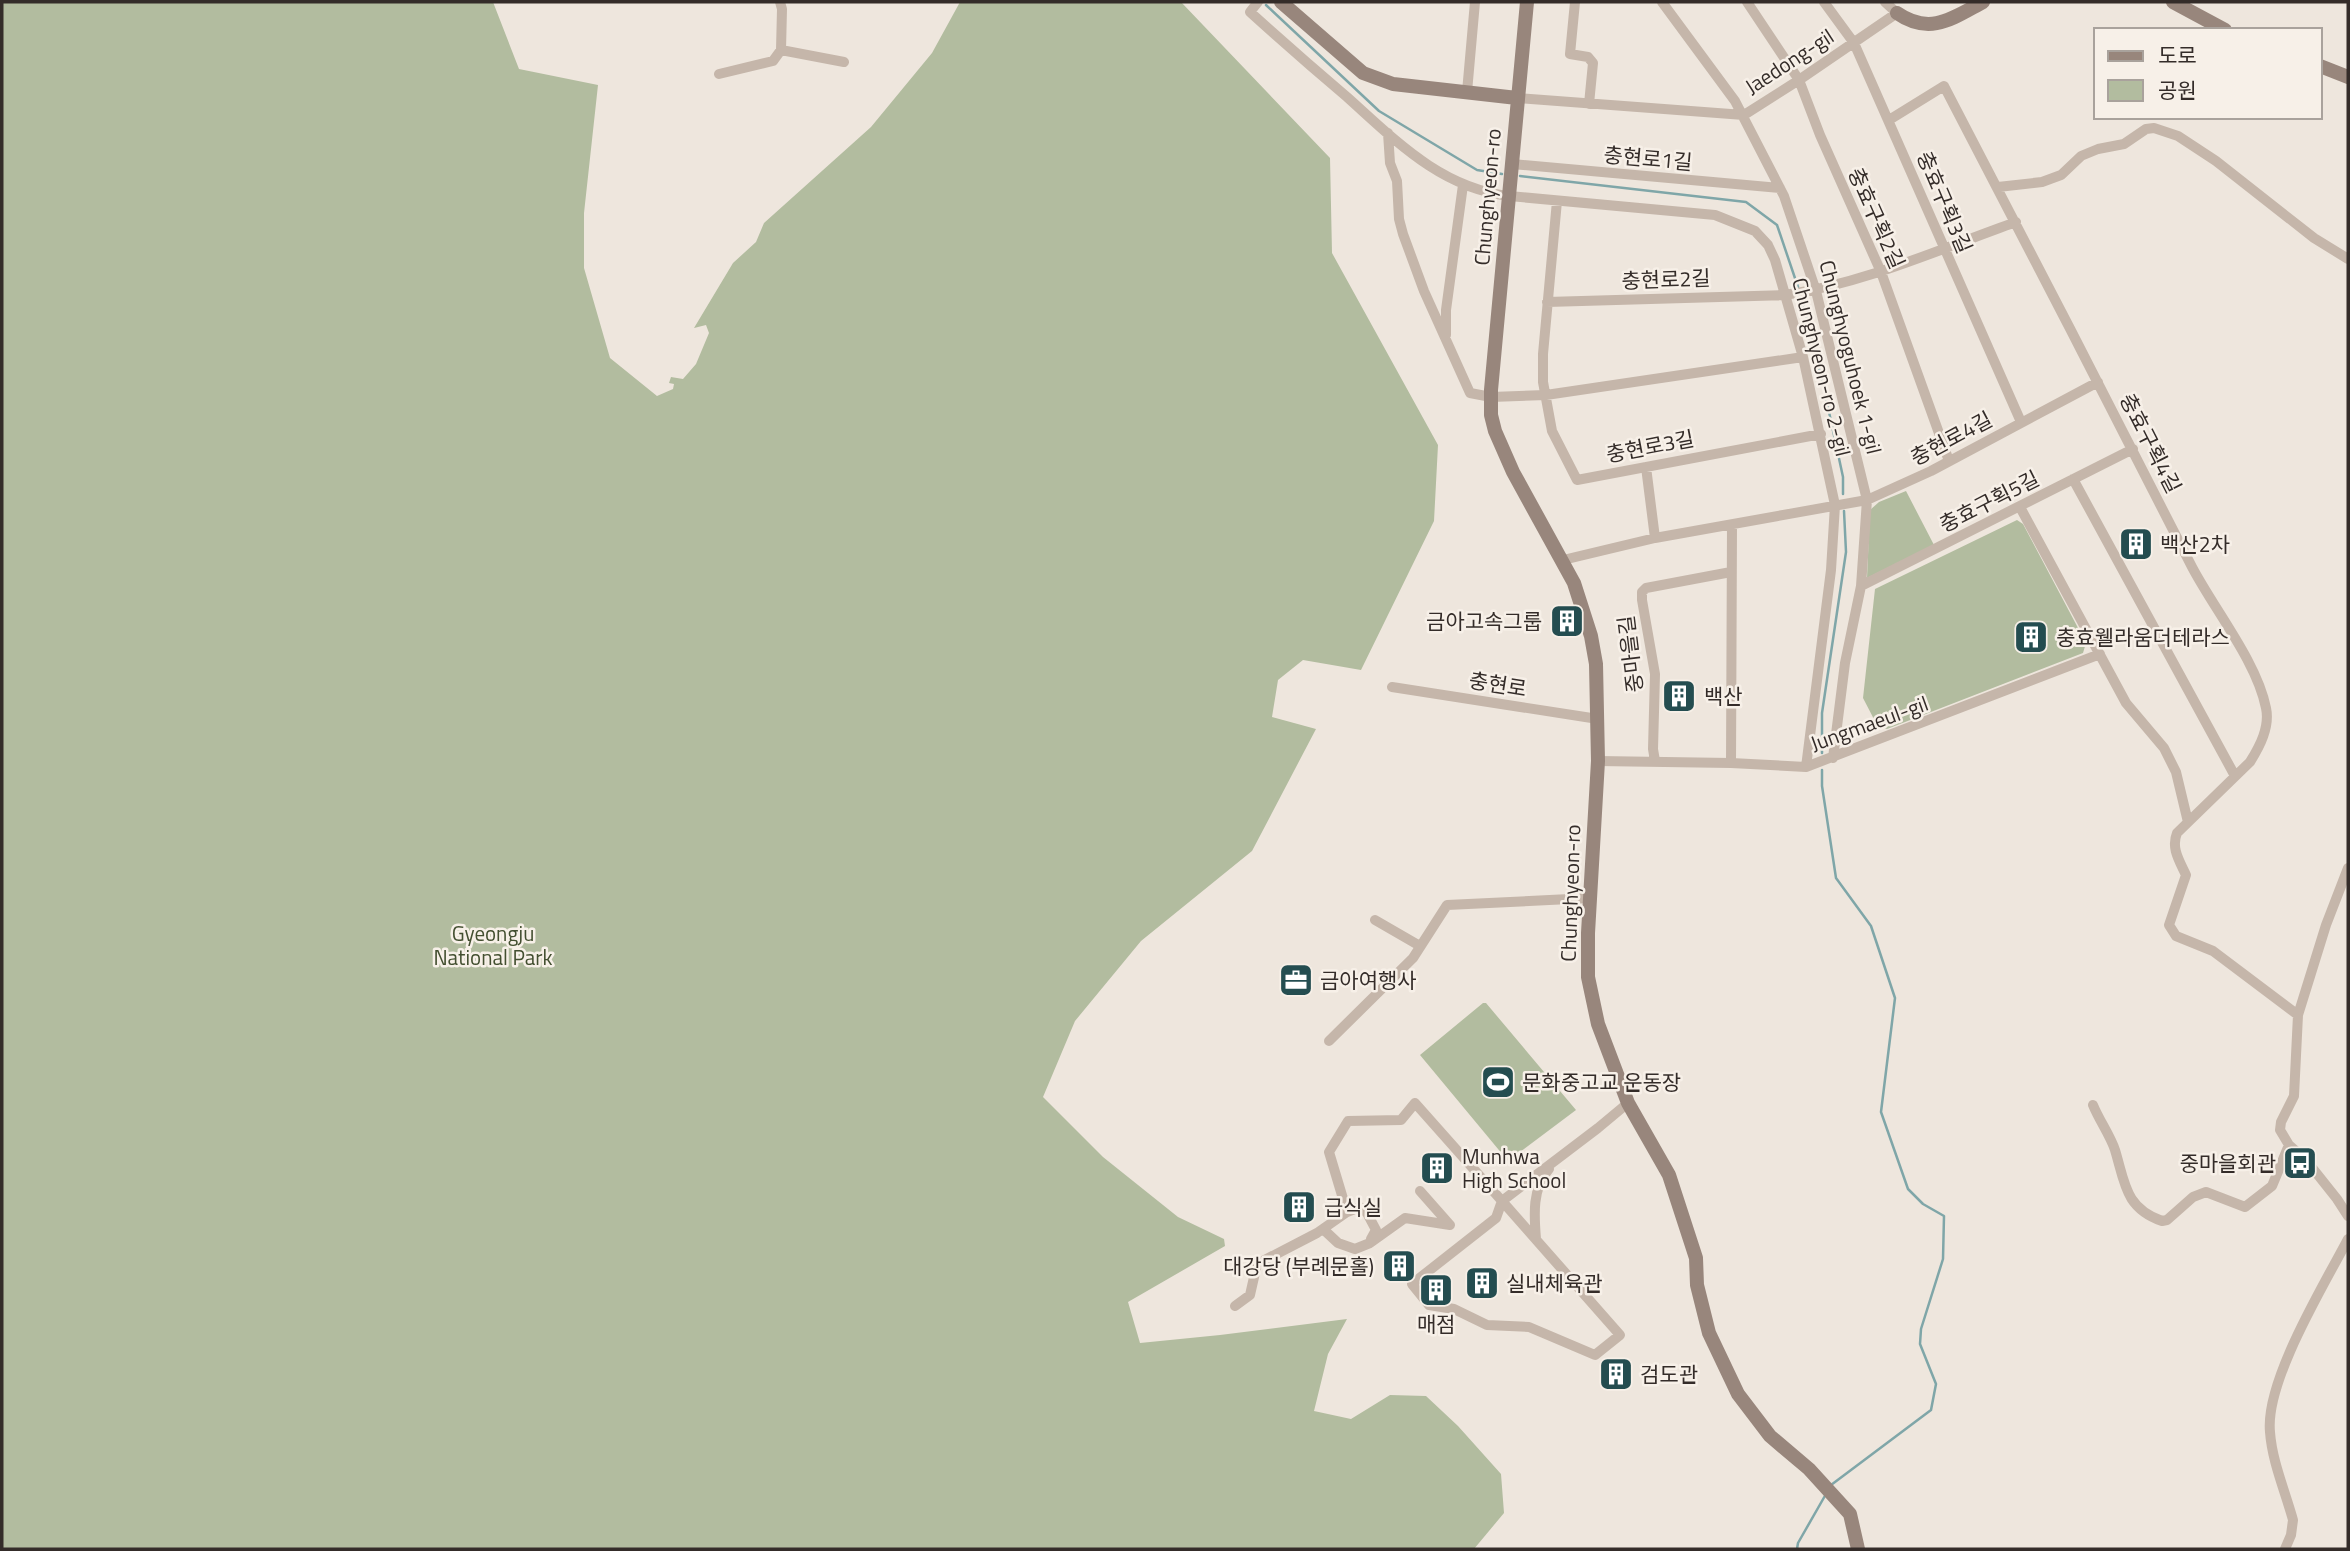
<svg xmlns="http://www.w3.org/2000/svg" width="2350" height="1551" viewBox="0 0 2350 1551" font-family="'Titillium Web','Noto Sans KR',sans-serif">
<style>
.green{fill:#b2bc9f}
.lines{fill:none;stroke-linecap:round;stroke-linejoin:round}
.stream{stroke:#7fa6a8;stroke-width:2.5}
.street{stroke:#c5b6aa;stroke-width:10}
.secondary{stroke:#98867c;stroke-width:14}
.labels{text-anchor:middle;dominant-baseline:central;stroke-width:5;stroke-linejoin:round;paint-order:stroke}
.street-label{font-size:21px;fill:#342c29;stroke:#f7f0e8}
.poi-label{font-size:21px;fill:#342c29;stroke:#f7f0e8;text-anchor:start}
.park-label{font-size:21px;fill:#434f30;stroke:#f7f0e8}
</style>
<rect width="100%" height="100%" fill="#eee6dd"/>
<!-- green -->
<path class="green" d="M2,2h491l26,67 79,16 -14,128v55l26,90 47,38 16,-7 1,-5 -5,-1 2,-6 12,2 13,-15 13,-31 -3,-8 -12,3 39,-65 23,-21 8,-19 107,-96 61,-74 28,-51h221l149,156 2,95 106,192 -4,76 -73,149 -58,-10 -25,20 -6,37 44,12 -64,122 -111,90 -66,80 -32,76 60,60 75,60 46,22 1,7 -97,56 12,41 80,-8 127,-16 -19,35 -14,57 37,8 39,-24 36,1 32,30 43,48 3,39 -30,36 -1472,-1z
M1906,491l28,54 -67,33 3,-68 9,-8z
M2017,520l6,4 63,119 -3,10 -196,76 -10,-4 -14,-27 12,-109z
M1483,1003h3l90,107 -68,51 -88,-106z"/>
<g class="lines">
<!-- stream -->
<path class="stream" d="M1266,5l113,106 98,59 25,4
M1520,176l226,26 31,23 21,62
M1803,303l20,81 20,93v17
M1822,753v-40l24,-161 -2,-41
M1822,770v16l14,92 35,48 24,72 -14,114 27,77 15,15 21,12 -1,43 -22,70 -1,15 16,40 -5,26 -100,75
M1797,1549l1,-6 28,-49"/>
<!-- street -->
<path class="street" d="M780,2l2,7 -1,41 63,12
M1258,2l-8,10c32,29 64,57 97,85 49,44 94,91 162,99l206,19 40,16 13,14 7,15 28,97 32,148 -4,65 -25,197
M1575,2l-5,52 18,3 5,6 -4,41
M1662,2l73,99 49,95 32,95 51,209 -6,86 -16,77 -12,95
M1747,2l52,78 21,55 61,137 68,189
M1824,2l30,41 167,379
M719,74l54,-13 8,-11
M1467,92l8,-90
M1517,98l227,17 55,-35 98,-67 -12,-11
M1889,120l55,-34c84,160 166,320 248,481 22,42 65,95 74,141 4,19 -6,38 -16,54l-73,71c-6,15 2,27 9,42l-17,50 7,11 37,15 85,64
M1388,133l2,30 7,18 2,38 4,15 21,57 46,102 21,4 55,-2 257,-38
M1512,164l268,24
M1998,187l44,-5 19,-7 20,-19 17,-7 26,-5 22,-15 8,-1 24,8 38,25 98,77 34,21
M1557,201l-14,153v28l9,49 25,49 244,-46
M1547,302l238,-7c80,-12 155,-46 231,-73
M1446,335v-25l17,-125
M1646,467l9,71
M2073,479l162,297
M2020,507l106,196 38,45 12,24 12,50
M1563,560l92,-22 212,-38 64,-29 167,-89
M1861,586l272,-137
M1392,687l206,32
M1598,761l133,2 75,4 294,-113
M1655,761l-2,-12 2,-75 -13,-74v-8l4,-4 85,-16
M1731,763l1,-238
M2348,868l-22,57 -28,90 -4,81 -13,26 -1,8 9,15 17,15 31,39 11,17
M1375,920l45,26
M1329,1041l84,-83 34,-53 143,-7
M2093,1105c6,15 17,30 22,45 10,33 10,58 47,71l5,-1 26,-23 13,-5 39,15 27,-21 17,-41
M1420,1191l30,34
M1347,1212l13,-5 7,6 9,17 -5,9
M1323,1229l15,14 17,6 15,-6 35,-25 45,7
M1536,1239c-2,-24 -4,-51 13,-70
M1235,1306l15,-11 7,-31 60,-31 30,-21 -18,-60 19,-31 53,-1 14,-17 87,98 -6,17 -84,66 17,21 25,4 33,16 42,2 66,28 25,-20 -118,-134 96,-73 30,-25
M2285,1549l6,-14 2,-15c-8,-29 -21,-59 -23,-88 -5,-51 54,-147 78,-193"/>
<!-- secondary -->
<path class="secondary" d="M1281,2l82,71 30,11 124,14
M1527,2l-36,388v25l4,16 18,41 61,111 17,53 5,28 2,97 -10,172v44l10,47 30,79 41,72 27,83 1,27 12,48 29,61 32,42 39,33 41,45 8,35
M2173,2l52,28
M1897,13c33,23 56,5 86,-11
M2320,66l28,11"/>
</g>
<!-- icons -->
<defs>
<g id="building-square" transform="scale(1.75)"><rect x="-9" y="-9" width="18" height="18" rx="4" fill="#244d50" stroke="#f7f0e8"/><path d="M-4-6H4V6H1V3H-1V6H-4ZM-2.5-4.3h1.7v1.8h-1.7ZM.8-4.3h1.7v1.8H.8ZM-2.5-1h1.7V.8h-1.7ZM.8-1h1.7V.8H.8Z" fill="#fff"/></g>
<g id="office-square" transform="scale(1.75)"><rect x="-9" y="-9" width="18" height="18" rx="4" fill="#244d50" stroke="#f7f0e8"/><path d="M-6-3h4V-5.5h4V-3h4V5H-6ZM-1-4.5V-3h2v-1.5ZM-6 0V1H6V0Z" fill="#fff"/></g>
<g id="stadium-square" transform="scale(1.75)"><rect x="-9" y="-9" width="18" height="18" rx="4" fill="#244d50" stroke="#f7f0e8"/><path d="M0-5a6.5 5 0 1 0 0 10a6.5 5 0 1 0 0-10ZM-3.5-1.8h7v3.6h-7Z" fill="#fff"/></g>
<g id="bus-square" transform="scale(1.75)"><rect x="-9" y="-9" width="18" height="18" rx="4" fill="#244d50" stroke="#f7f0e8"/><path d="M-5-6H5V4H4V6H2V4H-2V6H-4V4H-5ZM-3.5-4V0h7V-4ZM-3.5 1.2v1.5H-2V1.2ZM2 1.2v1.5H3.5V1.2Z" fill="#fff"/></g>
</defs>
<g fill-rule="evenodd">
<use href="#building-square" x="2136" y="544"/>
<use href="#building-square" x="1567" y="621"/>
<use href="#building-square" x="2031" y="637"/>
<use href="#building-square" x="1679" y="696"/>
<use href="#office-square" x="1296" y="980"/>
<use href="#stadium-square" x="1498" y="1082"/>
<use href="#bus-square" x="2300" y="1163"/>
<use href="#building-square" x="1437" y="1168"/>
<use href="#building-square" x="1299" y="1207"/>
<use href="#building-square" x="1399" y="1266"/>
<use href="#building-square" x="1482" y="1283"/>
<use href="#building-square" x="1436" y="1290"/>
<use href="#building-square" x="1616" y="1374"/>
</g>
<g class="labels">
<!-- street labels -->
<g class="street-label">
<text transform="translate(1789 61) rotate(-33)">Jaedong-gil</text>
<text transform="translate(1648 158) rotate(5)">충현로1길</text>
<text transform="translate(1487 197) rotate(-85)">Chunghyeon-ro</text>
<text transform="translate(1945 202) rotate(67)">충효구획3길</text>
<text transform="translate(1877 218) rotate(66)">충효구획2길</text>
<text transform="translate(1666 279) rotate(-2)">충현로2길</text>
<text transform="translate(1851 357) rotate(76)">Chunghyoguhoek 1-gil</text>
<text transform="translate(1822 367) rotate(76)">Chunghyeon-ro 2-gil</text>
<text transform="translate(1951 438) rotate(-28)">충현로4길</text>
<text transform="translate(2151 443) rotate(63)">충효구획4길</text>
<text transform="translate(1650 446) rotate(-11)">충현로3길</text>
<text transform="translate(1989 501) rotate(-27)">충효구획5길</text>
<text transform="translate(1630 654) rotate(-97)">중마을길</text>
<text transform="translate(1498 684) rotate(9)">충현로</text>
<text transform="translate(1869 723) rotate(-20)">Jungmaeul-gil</text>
<text transform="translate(1570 893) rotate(-88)">Chunghyeon-ro</text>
</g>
<!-- poi labels -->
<g class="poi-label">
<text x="2160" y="544">백산2차</text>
<text x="1542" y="621" text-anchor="end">금아고속그룹</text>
<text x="2056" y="637">충효웰라움더테라스</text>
<text x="1704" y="696">백산</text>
<text x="1320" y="980">금아여행사</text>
<text x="1522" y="1082">문화중고교 운동장</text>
<text x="1462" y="1156">Munhwa<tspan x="1462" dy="24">High School</tspan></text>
<text x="2276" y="1163" text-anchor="end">중마을회관</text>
<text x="1324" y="1207">급식실</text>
<text x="1374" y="1266" text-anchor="end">대강당 (부례문홀)</text>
<text x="1506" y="1283">실내체육관</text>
<text x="1436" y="1324" text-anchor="middle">매점</text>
<text x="1640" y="1374">검도관</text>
</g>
<!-- park labels -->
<g class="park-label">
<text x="493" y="933">Gyeongju<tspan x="493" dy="24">National Park</tspan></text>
</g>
</g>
<!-- border -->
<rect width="2350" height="1551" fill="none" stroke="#342c29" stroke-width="7"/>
<!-- legend -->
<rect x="2094" y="28" width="228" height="91" fill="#f7f0e8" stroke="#a9a29c" stroke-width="2"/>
<rect x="2108" y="51" width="35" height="10" fill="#98867c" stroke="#a9a29c" stroke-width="2"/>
<text x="2158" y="63" font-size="21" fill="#342c29">도로</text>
<rect x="2108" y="80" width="35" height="21" fill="#b2bc9f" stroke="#a9a29c" stroke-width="2"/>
<text x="2158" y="98" font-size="21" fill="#342c29">공원</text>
</svg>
